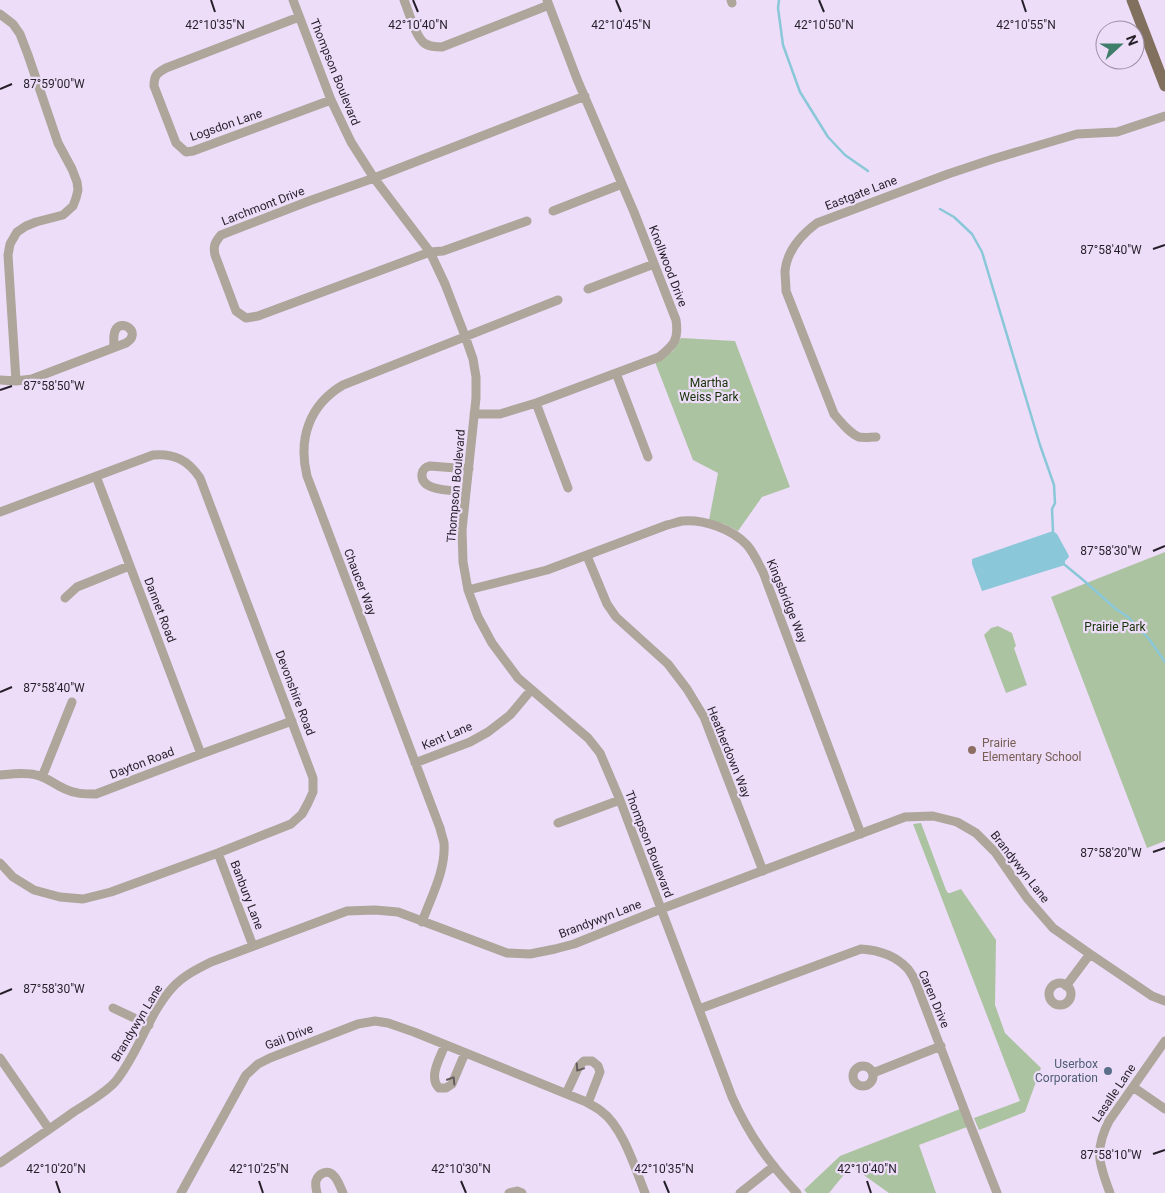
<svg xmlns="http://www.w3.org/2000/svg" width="1165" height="1193" viewBox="0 0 1165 1193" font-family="Roboto,sans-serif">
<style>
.green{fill:#abc3a0}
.water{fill:#8ac7d8}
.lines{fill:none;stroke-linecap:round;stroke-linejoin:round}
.stream{stroke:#8ac7d8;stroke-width:2.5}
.minor{stroke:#aea59b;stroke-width:9}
.major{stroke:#80705d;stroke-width:11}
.oneway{stroke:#635b5c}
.ticks{fill:none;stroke:#251f29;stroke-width:2}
.education-dot{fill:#8d6e63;stroke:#edddf9;stroke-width:2}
.service-dot{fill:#5c6f8a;stroke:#edddf9;stroke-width:2}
.labels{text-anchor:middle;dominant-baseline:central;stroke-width:4.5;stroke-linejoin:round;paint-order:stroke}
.street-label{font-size:12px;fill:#251f29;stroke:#edddf9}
.park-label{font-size:12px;fill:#163205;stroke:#edddf9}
.education-label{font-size:12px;fill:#785e54;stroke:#edddf9;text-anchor:start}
.service-label{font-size:12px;fill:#4e5e75;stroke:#edddf9;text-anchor:end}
.ticks-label{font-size:12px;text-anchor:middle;fill:#251f29;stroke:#edddf9;stroke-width:4.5;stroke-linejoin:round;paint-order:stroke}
</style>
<rect width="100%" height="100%" fill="#edddf9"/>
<!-- green -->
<path class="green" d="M681,338l54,3 55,146 -28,10 -24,34 -14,-7 -15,-4 9,-47 -25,-13 -38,-98 18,-11z
M1165,552v289l-18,7 -96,-251z
M998,626l14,7 4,13 -2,2 13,37 -21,8 -22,-58 7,-7z
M921,823l25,67 2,3h2l11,-4 35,51 -1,65 10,28 36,35 -16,44 -46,18 -5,-12 46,-17 -107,-277z
M960,1109l7,18 -48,18 17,48h-47l-38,-27 -22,27h-22l-3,-3 36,-34z"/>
<!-- water -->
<path class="water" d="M1053,531l4,3 11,20 1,3 -4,4v4l-83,26 -10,-27v-5z"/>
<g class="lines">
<!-- stream -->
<path class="stream" d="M779,0l-1,8 5,37 17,47 28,45 17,18 23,16
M940,209l14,8 18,17 10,18 58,193 14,40 1,18 -3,6 1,22
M1065,565l17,14 34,30 12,8 21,22 16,23"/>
<!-- minor -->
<path class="minor" d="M293,0l38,100 20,42 23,36 56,74 15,32 20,52 8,23 3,18v21l-14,132 1,32 5,28 10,27 14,26 26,35 70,60 12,15 20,47 112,297c17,38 37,66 65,96
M404,0c5,12 10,33 19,42 5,5 13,5 19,5l107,-42
M731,0l1,3
M0,14l13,10 7,10 8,21 30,88 14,26 5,13 1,8 -2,8 -3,8 -10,9 -27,7 -10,4 -9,6 -7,12 -2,11 8,126
M299,17l-133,51c-9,5 -12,7 -12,18l22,57 10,9 7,-1 138,-51
M553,211l69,-27
M527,221l-84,30 -13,1 -172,64 -12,2 -10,-7 -21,-56c-2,-9 0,-13 6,-20l88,-34 65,-23 211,-82
M588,289l66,-25
M616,373l32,84
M0,380l16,1 16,-2 94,-36c17,-10 -5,-26 -11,-12 -2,5 -1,12 -1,16
M536,403l32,85
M474,414h26l36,-11 123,-46c15,-12 20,-17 17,-37l-42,-108 -57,-133 -30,-79
M876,437c-5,0 -12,1 -17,0 -10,-4 -18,-15 -25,-23l-48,-123c0,-7 -1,-14 -1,-20 2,-21 16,-36 32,-48l131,-49 45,-15 84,-25 40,-2 48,-16
M96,476l105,278
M466,492c-12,-2 -46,0 -44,-18 1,-5 3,-7 8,-8l39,3
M0,512l153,-57c21,-2 35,5 47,23l113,300v14l-5,11 -6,11 -11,10 -73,29 -107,39 -28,7 -23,-2 -26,-7 -21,-13 -13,-14
M587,556l20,48 9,13 52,47 19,25 17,28 59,154
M468,590l79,-20 120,-45c5,-1 10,-3 15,-4 22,-2 50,8 65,24 7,8 11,18 16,27l98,262
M65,598l12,-11 52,-21
M415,763l55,-21 18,-10 22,-17 21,-25
M0,775c12,-1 24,-3 36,0 11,2 19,10 29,14 10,5 19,5 31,5l105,-40 91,-33
M42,777l30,-75
M558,823l62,-23
M218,853l35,93
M422,922c9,-25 24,-52 22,-79 -1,-5 -3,-10 -4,-15l-133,-352c-9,-37 2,-71 36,-91l215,-85
M1049 994a11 11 0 1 1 22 0a11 11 0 1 1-22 0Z
M1066,986l24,-32
M113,1008l36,17
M699,1009l162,-60c17,1 35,7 47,20 3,4 6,9 8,14l53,139 28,71
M445,1045c-5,13 -17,32 -6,43h7l6,-4 13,-31
M0,1058l49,71
M853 1076a10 10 0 1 1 20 0a10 10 0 1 1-20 0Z
M873,1073l68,-27
M1133,1087l32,22
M566,1094l13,-28 5,-5h8l6,5 2,6 -12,31
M0,1163c25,-17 50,-34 75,-52 13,-8 30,-18 40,-29 24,-29 33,-68 58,-95 10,-11 24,-18 38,-25l136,-51 28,-1 23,2 109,41 23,1 25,-5 19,-5 87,-35 244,-92 28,-1 24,6 19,11 19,19 32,46 26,30 37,26 62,42 13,5
M181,1193l65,-118 12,-11 12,-6 88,-34 17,-3 13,2 26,9 170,69c5,3 12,6 17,10 22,16 34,57 44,82
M317,1193c-1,-4 -2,-8 -1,-12 2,-7 11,-12 17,-6 5,4 7,12 10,18
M509,1193l8,-2 5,2
M740,1193l34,-27
M1110,1193c-11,-29 -16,-43 -1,-72l56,-80"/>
<!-- major -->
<path class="major" d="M1132,0l33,86"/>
</g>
<!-- one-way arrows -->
<defs><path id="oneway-chevron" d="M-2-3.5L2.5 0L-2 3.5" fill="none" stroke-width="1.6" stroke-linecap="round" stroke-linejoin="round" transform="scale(1.25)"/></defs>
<g class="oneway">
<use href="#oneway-chevron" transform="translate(579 1068) rotate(124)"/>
<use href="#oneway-chevron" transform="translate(452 1080) rotate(-58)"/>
</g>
<!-- ticks -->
<path class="ticks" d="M211,0l4,12M413,0l5,12M616,0l5,12M819,0l5,12M1022,0l4,12M0,89l12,-5M1153,249l12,-4M0,390l12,-4M1153,551l12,-5M0,692l12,-5M1153,852l12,-4M0,994l12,-5M1153,1154l12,-4M56,1181l4,12M259,1181l4,12M461,1181l5,12M664,1181l5,12M867,1181l4,12"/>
<!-- markers -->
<circle class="education-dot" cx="972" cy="750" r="5"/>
<circle class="service-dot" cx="1108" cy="1071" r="5"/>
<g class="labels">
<!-- street labels -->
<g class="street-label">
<text transform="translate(335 72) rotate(68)">Thompson Boulevard</text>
<text transform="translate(226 125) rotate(-19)">Logsdon Lane</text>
<text transform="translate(861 193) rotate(-21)">Eastgate Lane</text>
<text transform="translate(263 206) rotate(-21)">Larchmont Drive</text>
<text transform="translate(668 266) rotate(69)">Knollwood Drive</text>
<text transform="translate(456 486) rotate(-85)">Thompson Boulevard</text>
<text transform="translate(360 582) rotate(69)">Chaucer Way</text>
<text transform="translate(787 601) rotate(68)">Kingsbridge Way</text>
<text transform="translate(160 610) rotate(69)">Dannet Road</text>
<text transform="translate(295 693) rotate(69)">Devonshire Road</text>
<text transform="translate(447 736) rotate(-23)">Kent Lane</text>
<text transform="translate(729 752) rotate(68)">Heatherdown Way</text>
<text transform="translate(142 763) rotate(-21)">Dayton Road</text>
<text transform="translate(649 844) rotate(69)">Thompson Boulevard</text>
<text transform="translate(1020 867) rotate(52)">Brandywyn Lane</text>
<text transform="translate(247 895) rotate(69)">Banbury Lane</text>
<text transform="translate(600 919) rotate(-21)">Brandywyn Lane</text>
<text transform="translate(934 999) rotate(67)">Caren Drive</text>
<text transform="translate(137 1023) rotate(-59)">Brandywyn Lane</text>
<text transform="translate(289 1037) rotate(-21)">Gail Drive</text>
<text transform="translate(1114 1093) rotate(-56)">Lasalle Lane</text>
</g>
<!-- park labels -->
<g class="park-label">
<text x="709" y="383">Martha<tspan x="709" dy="14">Weiss Park</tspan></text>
<text x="1115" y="627">Prairie Park</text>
</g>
<!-- education labels -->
<g class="education-label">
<text x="982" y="743">Prairie<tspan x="982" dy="14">Elementary School</tspan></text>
</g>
<!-- service labels -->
<g class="service-label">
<text x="1098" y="1064">Userbox<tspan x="1098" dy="14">Corporation</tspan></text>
</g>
</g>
<g class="ticks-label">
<text x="215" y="29">42°10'35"N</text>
<text x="418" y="29">42°10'40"N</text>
<text x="621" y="29">42°10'45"N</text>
<text x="824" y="29">42°10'50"N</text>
<text x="1026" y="29">42°10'55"N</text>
<text x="54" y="88">87°59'00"W</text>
<text x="1111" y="254">87°58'40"W</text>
<text x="54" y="390">87°58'50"W</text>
<text x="1111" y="555">87°58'30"W</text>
<text x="54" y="692">87°58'40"W</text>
<text x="1111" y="857">87°58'20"W</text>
<text x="54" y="993">87°58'30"W</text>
<text x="1111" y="1159">87°58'10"W</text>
<text x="56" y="1173">42°10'20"N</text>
<text x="259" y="1173">42°10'25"N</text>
<text x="461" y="1173">42°10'30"N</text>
<text x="664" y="1173">42°10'35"N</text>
<text x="867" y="1173">42°10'40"N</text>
</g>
<!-- north arrow -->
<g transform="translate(1120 45) rotate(69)"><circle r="24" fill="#edddf9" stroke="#9d91a6"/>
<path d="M0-4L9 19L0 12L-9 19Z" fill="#407e6c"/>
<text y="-8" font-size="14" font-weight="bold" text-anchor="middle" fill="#251f29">N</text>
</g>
</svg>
